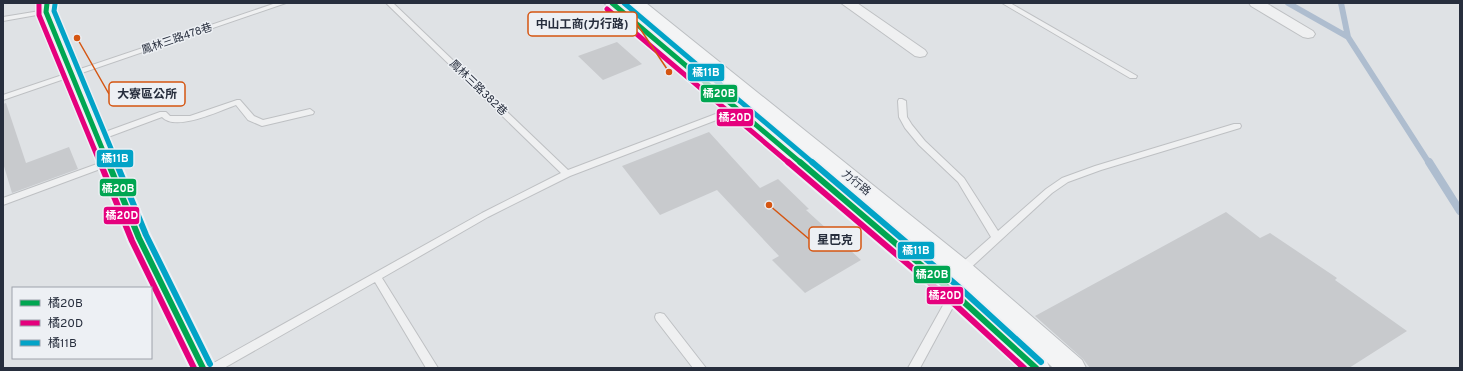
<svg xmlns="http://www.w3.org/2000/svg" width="1463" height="371" viewBox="0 0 1463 371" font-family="Overpass,'Noto Sans TC',sans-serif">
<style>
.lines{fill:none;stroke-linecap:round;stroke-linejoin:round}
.stream-far1{stroke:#aebdcf;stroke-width:6}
.stream{stroke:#aebdcf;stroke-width:8}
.building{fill:#c8cacd}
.service-casing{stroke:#bec0c3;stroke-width:2}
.minor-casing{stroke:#bec0c3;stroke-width:2}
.primary-casing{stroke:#bcbfc2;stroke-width:2}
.service{fill:#eff0f1;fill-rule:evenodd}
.minor{fill:#eff0f1;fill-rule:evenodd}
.primary{fill:#f3f4f5;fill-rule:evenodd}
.bus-1-far1-casing{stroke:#edf0f4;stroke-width:8}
.bus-1-casing{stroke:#edf0f4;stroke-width:10}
.bus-2-far1-casing{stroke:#edf0f4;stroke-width:8}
.bus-2-casing{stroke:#edf0f4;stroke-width:10}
.bus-3-far1-casing{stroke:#edf0f4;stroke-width:8}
.bus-3-casing{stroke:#edf0f4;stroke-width:10}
.bus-1-far1{stroke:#00a651;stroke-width:5}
.bus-1{stroke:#00a651;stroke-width:6}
.bus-2-far1{stroke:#e5007d;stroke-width:5}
.bus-2{stroke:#e5007d;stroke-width:6}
.bus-3-far1{stroke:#02a3c7;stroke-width:5}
.bus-3{stroke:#02a3c7;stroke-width:6}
.labels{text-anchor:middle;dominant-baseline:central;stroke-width:3;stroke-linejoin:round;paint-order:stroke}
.street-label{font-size:11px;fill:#272e3d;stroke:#edf0f4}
.leader{fill:none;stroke:#d55511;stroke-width:1.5}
.callout-dot{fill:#d55511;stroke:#edf0f4;stroke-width:1.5}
.callout{fill:#edf0f4;stroke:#d55511;stroke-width:1.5}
.callout-label{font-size:12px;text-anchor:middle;font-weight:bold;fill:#272e3d}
.line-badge{stroke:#edf0f4;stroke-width:1.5}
.badge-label{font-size:11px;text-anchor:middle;font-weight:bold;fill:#fff}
</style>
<rect width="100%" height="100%" fill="#dfe2e5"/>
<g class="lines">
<!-- stream-far1 -->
<path class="stream-far1" d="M1288,3l60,34
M1341,3l7,34 81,126"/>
<!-- stream -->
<path class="stream" d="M1429,162l31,49"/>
</g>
<!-- building -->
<path class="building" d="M617,42l25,22 -39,16 -25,-24z
M6,103l20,60 43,-16 9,22 -66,24 -9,-30v-59z
M709,132l51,56 18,-9 31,30 -3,1 55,50 -56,33 -33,-33 7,-4 -62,-66 -57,25 -38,-49z
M1226,212l34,26 10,-5 67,45 -2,2 72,51 -58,37h-259l-7,-9 -48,-43z"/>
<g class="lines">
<!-- service casing -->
<g class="service-casing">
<path id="service" d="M276,3h10l-283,97v-5z
M386,3h7l175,167 166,-63h6l1,2 -1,2 -170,65 -82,41 -106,61 56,90h-12l-51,-86 -151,86h-16l2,-3 272,-152 79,-40z
M1002,3h8l127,73 -1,2h-6z
M46,10l2,1v2l-45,8v-4z
M899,99h3l4,2 1,16 5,8 13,16 39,37 34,53 48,-42 16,-11 33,-12 139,-42h6l1,2 -1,2 -139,42 -33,12 -16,11 -87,80 -4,1 -4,-1 -1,-3 1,-3 34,-30 -33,-55 -39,-37 -14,-17 -6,-11 -1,-16z
M237,100h3l14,16 9,4 47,-11 4,3 -1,2 -51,12 -14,-6 -12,-15c-17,6 -60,27 -74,12l-62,23h-6l-1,-2 1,-2 66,-24h6l4,4h20z
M108,160l4,3 -1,2 -108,40v-7z
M955,290l4,1 1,3 -40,74h-12l43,-77z
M660,313l4,1 42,54h-13l-37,-48 -1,-3 1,-3z"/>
</g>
<!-- minor casing -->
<g class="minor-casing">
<path id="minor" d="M40,3h14l-1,9 96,226 65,130h-22l-63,-130 -90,-226z
M841,3h16l68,47 2,3 -2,3 -5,1 -5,-1z
M1249,3h17l47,28 2,3 -2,3 -5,1 -5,-1 -52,-31z"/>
</g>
<!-- primary casing -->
<g class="primary-casing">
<path id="primary" d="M604,3h18l341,283 -335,-283h18l324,260 112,97 4,8h-33l-6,-6 3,6h-32l-72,-67z"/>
</g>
<!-- service -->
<use href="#service" class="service"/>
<!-- minor -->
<use href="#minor" class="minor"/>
<!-- primary -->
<use href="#primary" class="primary"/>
<!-- bus-1-far1 casing -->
<g class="bus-1-far1-casing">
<path id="bus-1-far1" d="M47,3l-1,9 62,151
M612,3l189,160"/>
</g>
<!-- bus-1 casing -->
<g class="bus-1-casing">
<path id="bus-1" d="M108,162l31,76 64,130
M800,162l155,132 81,74"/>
</g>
<!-- bus-2-far1 casing -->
<g class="bus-2-far1-casing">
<path id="bus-2-far1" d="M39,3v12l61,148
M607,9l182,154"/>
</g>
<!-- bus-2 casing -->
<g class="bus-2-casing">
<path id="bus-2" d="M100,162l32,79 62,127
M788,162l162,138 74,68"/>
</g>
<!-- bus-3-far1 casing -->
<g class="bus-3-far1-casing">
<path id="bus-3-far1" d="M624,3l189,160
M55,4l-1,7 63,152"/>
</g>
<!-- bus-3 casing -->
<g class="bus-3-casing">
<path id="bus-3" d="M116,162l30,73 64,129
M812,162l148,126 81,74"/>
</g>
<!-- bus-1-far1 -->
<use href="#bus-1-far1" class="bus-1-far1"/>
<!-- bus-1 -->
<use href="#bus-1" class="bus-1"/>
<!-- bus-2-far1 -->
<use href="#bus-2-far1" class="bus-2-far1"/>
<!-- bus-2 -->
<use href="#bus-2" class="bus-2"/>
<!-- bus-3-far1 -->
<use href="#bus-3-far1" class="bus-3-far1"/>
<!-- bus-3 -->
<use href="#bus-3" class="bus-3"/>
</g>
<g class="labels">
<!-- street labels -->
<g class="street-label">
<text transform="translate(177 39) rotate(-19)">鳳林三路478巷</text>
<text transform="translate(478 88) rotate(44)">鳳林三路382巷</text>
<text transform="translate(856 183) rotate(39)">力行路</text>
</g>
</g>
<!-- callouts -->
<path class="leader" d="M669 72L637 24M77 38L109 94M769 205L809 239"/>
<g class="callout-dot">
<circle cx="669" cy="72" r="4"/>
<circle cx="77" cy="38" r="4"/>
<circle cx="769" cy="205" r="4"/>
</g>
<g class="callout">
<rect x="528" y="12" width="109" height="24" rx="4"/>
<rect x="109" y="82" width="76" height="24" rx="4"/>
<rect x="809" y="227" width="52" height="24" rx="4"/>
</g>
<g class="callout-label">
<text x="582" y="28">中山工商(力行路)</text>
<text x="147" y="98">大寮區公所</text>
<text x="835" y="244">星巴克</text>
</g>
<g class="line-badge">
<rect x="687" y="63" width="38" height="19" rx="4" fill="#02a3c7"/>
<rect x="700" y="84" width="38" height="19" rx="4" fill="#00a651"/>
<rect x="716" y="108" width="38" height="19" rx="4" fill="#e5007d"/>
<rect x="96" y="149" width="38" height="19" rx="4" fill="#02a3c7"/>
<rect x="99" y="178" width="38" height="19" rx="4" fill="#00a651"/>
<rect x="103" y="206" width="37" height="19" rx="4" fill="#e5007d"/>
<rect x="897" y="241" width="38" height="19" rx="4" fill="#02a3c7"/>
<rect x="913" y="265" width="38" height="19" rx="4" fill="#00a651"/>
<rect x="926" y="286" width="38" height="19" rx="4" fill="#e5007d"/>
</g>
<g class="badge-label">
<text x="706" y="76">橘11B</text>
<text x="719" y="97">橘20B</text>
<text x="735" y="121">橘20D</text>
<text x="115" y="162">橘11B</text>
<text x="118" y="192">橘20B</text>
<text x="122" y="219">橘20D</text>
<text x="916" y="254">橘11B</text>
<text x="932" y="278">橘20B</text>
<text x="945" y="299">橘20D</text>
</g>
<!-- border -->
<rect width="1463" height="371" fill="none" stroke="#272e3d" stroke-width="8"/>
<!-- legend -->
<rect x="12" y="287" width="140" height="72" fill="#edf0f4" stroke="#9ea2ab"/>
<rect x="20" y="300" width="20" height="6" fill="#00a651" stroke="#9ea2ab"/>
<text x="48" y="307" font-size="12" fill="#272e3d">橘20B</text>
<rect x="20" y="320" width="20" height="6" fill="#e5007d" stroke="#9ea2ab"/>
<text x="48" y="327" font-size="12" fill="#272e3d">橘20D</text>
<rect x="20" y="340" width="20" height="6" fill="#02a3c7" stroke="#9ea2ab"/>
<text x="48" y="347" font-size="12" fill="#272e3d">橘11B</text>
</svg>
